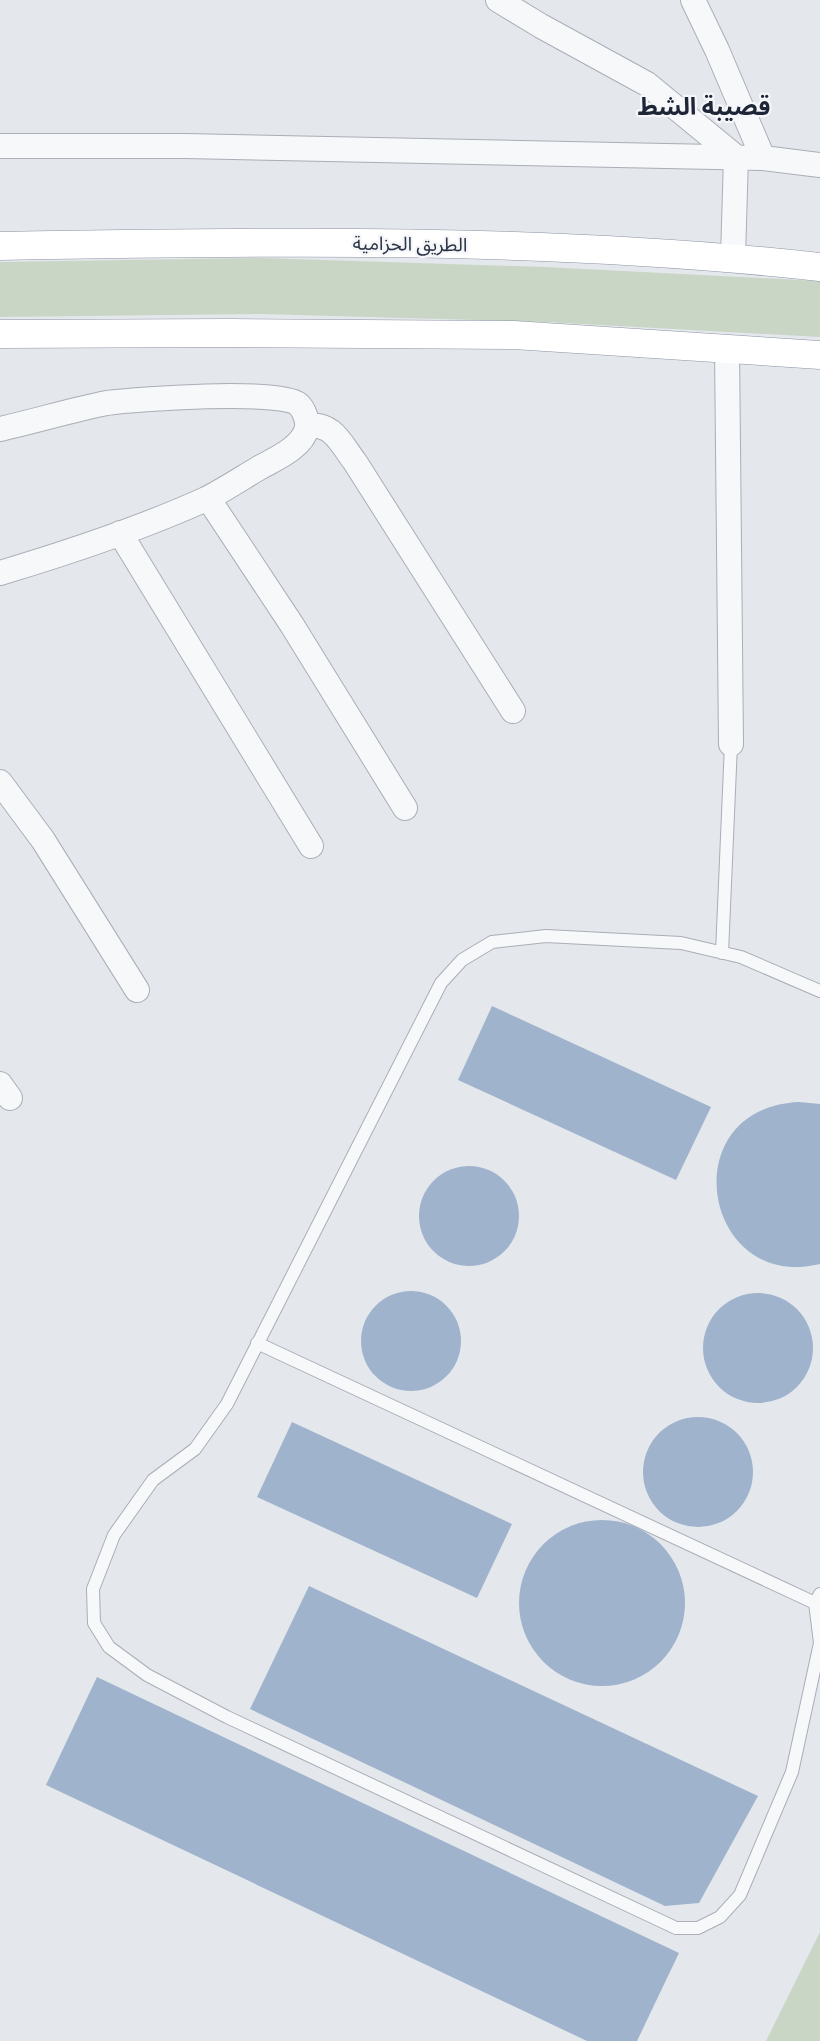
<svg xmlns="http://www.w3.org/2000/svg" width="820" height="2041" viewBox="0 0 820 2041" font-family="Cabin,'Noto Sans Arabic',sans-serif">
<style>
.green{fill:#c9d6c5}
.water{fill:#9fb4cc}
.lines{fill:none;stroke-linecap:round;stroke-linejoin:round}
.service-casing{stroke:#a9aeb7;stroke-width:14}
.minor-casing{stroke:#a9aeb7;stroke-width:26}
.trunk-casing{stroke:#8b94a3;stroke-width:29}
.service{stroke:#f7f8fa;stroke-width:12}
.minor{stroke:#f7f8fa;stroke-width:24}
.trunk{stroke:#fff;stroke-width:28}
.labels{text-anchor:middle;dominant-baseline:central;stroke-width:4.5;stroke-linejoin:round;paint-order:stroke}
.street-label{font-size:19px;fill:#2b3445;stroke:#f4f6f9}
.district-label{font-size:24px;font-weight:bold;fill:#1d2536;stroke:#f4f6f9}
</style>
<rect width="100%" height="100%" fill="#e4e7ec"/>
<!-- green -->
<path class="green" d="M262,258l283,9 275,14v56l-274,-15 -283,-8 -263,3v-55z
M820,1932v109h-54z"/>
<!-- water -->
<path class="water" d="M492,1006l219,101 -35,73 -218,-100z
M799,1102l21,2v160c-117,29 -149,-156 -21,-162z
M419 1216a50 50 0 1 1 100 0a50 50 0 1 1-100 0Z
M361 1341a50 50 0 1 1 100 0a50 50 0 1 1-100 0Z
M703 1348a55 55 0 1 1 110 0a55 55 0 1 1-110 0Z
M643 1472a55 55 0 1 1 110 0a55 55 0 1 1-110 0Z
M292,1422l220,102 -35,74 -220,-101z
M519 1603a83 83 0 1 1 166 0a83 83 0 1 1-166 0Z
M309,1586l449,210 -59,107 -34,3 -415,-197z
M97,1677l582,276 -42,88h-50l-541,-256z"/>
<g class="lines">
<!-- service casing -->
<g class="service-casing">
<path id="service" d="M722,953l9,-209
M820,991l-79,-34 -60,-14 -135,-7 -54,6 -30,18 -21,23 -214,421 -32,45 -42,31 -39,55 -21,54 1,34 15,24 38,28 80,42 449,211h22l22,-11 20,-22 52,-123 28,-129 -5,-40 5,-9
M257,1343l558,260"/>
</g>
<!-- minor casing -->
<g class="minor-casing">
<path id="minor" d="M498,0l43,26 106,58 89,73 -3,100
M693,0l24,50 46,108
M0,146h185l578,12 57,7
M727,348l4,396
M307,426c26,-4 34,18 48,36l158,249
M0,429c36,-8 71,-19 107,-26 28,-4 173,-14 191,1 6,5 10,17 9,24 -5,20 -32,31 -48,40 -17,10 -35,22 -53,31 -66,30 -136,53 -206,74
M208,498l84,127 113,183
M120,533l191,313
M0,782l43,58 94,150
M0,1084l10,14"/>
</g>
<!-- trunk casing -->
<g class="trunk-casing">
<path id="trunk" d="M0,246c273,-5 548,-9 820,21
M0,334l230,-1 284,2 306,20"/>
</g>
<!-- service -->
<use href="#service" class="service"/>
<!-- minor -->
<use href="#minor" class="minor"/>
<!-- trunk -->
<use href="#trunk" class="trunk"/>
</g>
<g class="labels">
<!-- street labels -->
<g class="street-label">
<text transform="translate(410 244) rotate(1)">الطريق الحزامية</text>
</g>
<!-- district labels -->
<g class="district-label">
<text x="704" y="106">قصيبة الشط</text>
</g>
</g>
</svg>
